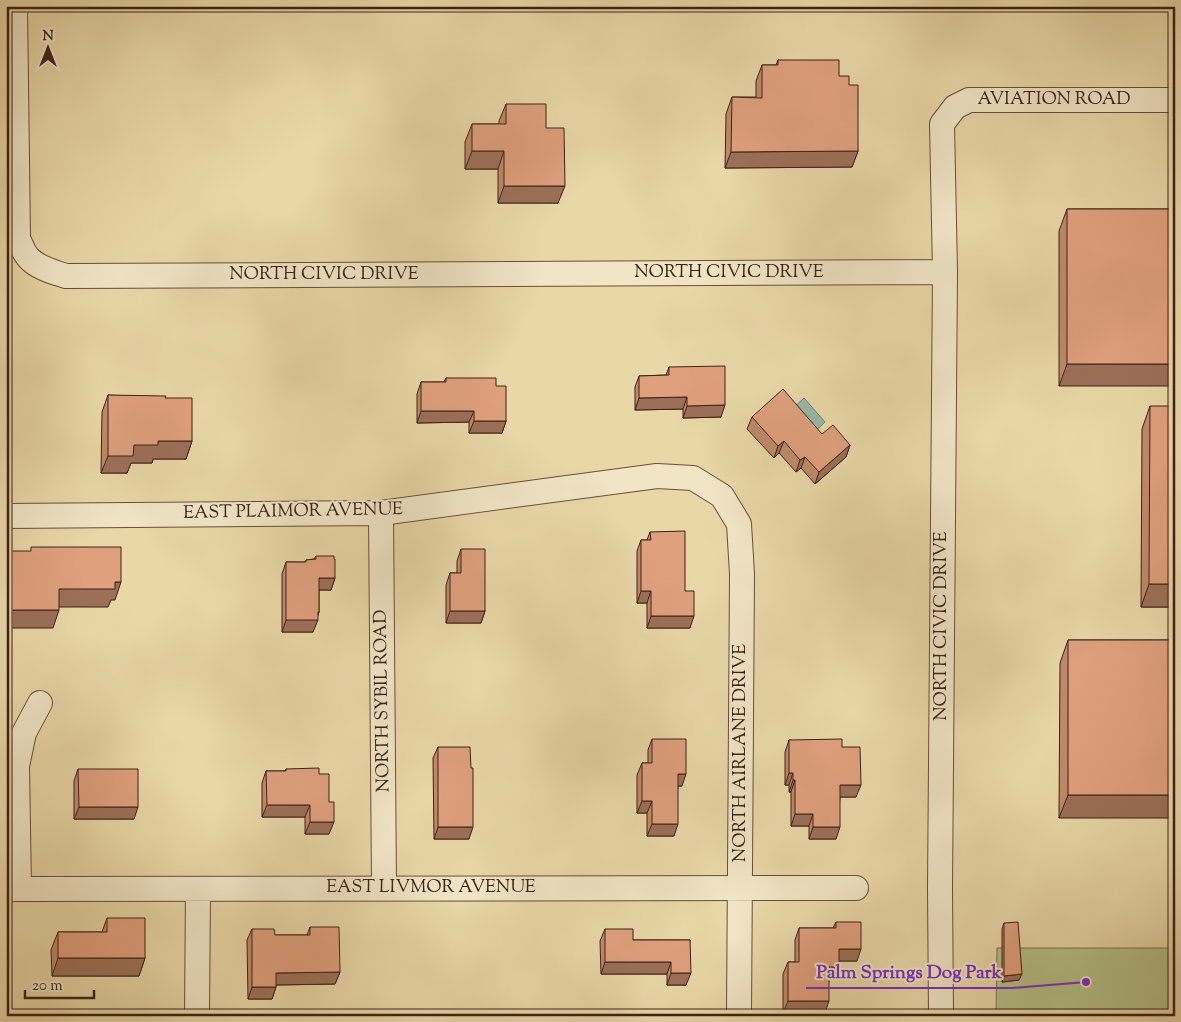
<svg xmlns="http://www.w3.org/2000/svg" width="1181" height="1022" viewBox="0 0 1181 1022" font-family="'Sorts Mill Goudy',serif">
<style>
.green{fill:#b4bf89;stroke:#797050}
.water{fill:#97baa9;stroke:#737d6f}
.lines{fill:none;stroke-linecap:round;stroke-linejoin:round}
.minor-casing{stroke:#694e3b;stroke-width:26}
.minor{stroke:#f1e5c6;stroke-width:24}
.wall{fill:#c08a6c;stroke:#3e2117}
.shaded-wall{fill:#9c7058;stroke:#3e2117}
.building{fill:#dfa07e;stroke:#3e2117}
.labels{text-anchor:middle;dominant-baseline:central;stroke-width:4;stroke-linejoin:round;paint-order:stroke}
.street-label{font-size:18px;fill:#3e2117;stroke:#f1e5c6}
.leader{fill:none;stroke:#7b2cbf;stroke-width:2}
.callout-dot{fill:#7b2cbf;stroke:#f1e5c6;stroke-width:2}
.callout-label{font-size:19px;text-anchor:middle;font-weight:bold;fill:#7b2cbf;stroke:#f1e5c6;stroke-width:4;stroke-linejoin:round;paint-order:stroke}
</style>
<rect width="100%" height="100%" fill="#e9d7a8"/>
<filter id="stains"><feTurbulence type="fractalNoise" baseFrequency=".004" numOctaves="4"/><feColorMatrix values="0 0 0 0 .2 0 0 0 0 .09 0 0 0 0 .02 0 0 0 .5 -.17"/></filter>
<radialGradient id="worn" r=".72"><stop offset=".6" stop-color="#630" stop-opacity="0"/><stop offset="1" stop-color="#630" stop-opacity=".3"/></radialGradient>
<!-- green -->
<path class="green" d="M997,948h178v68h-179z"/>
<!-- water -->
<path class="water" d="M804,398l21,24 -14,13 -21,-24z"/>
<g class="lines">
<!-- minor casing -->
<g class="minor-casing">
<path id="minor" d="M15,6l3,233c3,5 5,12 9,17 8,11 26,16 39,20l879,-4
M381,513l3,375
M6,516l375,-3 276,-37 36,2 29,18 17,28 3,50 -3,442
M6,889l850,-1
M19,889l-2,-123 7,-33 16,-30
M197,1016l1,-127
M941,1016l-1,-128 5,-616 -3,-148 13,-17 14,-7h206"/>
</g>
<!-- minor -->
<use href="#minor" class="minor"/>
</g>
<!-- wall -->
<path class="wall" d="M778,60l61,16 10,9 9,66 -6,16 -127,1 1,-54 6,-17h24v-16l6,-16h14z
M506,104l40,24 12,75h-60v-34h-33v-27l7,-18h27v-3z
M1067,209h108l-116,177v-155z
M669,367l52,50 -38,1v-9l-48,1v-23l4,-11 27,-1z
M446,378l50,8 10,35 -4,12h-33v-11l-52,1v-29l4,-12h23z
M108,395l57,3 27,43 -6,18h-33l-1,4h-21l-4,10h-26l1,-61z
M1150,406l25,201h-34l1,-178z
M752,417l70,17 28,11 -4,12 -31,27 -14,-16 -5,4 -17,-19 -5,5 -27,-29z
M650,532l35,59 5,37h-43v-25h-10v-52l4,-11h6z
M461,549l24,62 -4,12h-35v-38l4,-12h7v-12z
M316,556l19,22 -4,12h-12v22l-6,20h-31v-58l4,-12h19l1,-2 8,-1z
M1068,640h107l-116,178 1,-155z
M652,739l30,47h-4l-4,50h-27v-23h-10v-38l5,-12h6v-13z
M789,740l53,7 14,50h-16l-4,42h-27v-13h-18v-34h-2v-7h-4v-33z
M438,747l33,21 -2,71h-35l-1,-81z
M78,769l56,50h-60v-38z
M286,769l33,5 10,60h-24v-17h-43v-34l4,-12h19z
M107,918l38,40 -6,18h-87l-1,-26 7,-18h44z
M836,922l21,39h-18l-4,18h-6l-4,34h-42v-39l5,-12h7v-22l4,-12h34z
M1004,923l15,57 -17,2v-53z
M310,927l30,45 -5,12 -59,1v2l-4,12h-24l-1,-59 5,-11 23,6h32z
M605,929l28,11h57l-4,45h-19v-11h-66l-1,-33z"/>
<!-- shaded-wall -->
<path class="shaded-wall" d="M472,151h32l-6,18h-33z
M858,151l-6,16 -127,1 6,-16z
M504,186h61l-7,17h-60z
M1067,364h108v22h-116z
M687,397l-4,12 -48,1 4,-12z
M725,405l-4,12 -38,1 4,-12z
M421,411h53l-5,11 -52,1z
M474,421h32l-4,12h-33z
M158,441h34l-6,18h-33l-1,4h-21l-4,10h-26l7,-17 26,-11z
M784,441l-5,12 -5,5 4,-12z
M850,445l-4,12 -31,27 4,-12z
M805,457l-4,11 -5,4 4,-12z
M319,578h16l-4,12h-16z
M115,582h6l-6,18h-4l-3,7h-55l6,-18z
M1149,584h26v23h-34z
M641,591h10l-4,12h-10z
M10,610h49l-6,18h-47v-14z
M450,611h35l-4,12h-35z
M319,612l-3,8h2l-5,12h-31l4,-12z
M651,616h43l-4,12h-43z
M789,773h4l-4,12h-4z
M678,774h8l-4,12h-8z
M793,780h2l-4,12h-2z
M840,785h21l-5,12h-21z
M1068,795h107v23h-116z
M642,801h10l-5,12h-10z
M267,805h43l-5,12h-43z
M79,807h59l-4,12h-60z
M795,814h18l-4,12h-18z
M310,822h24l-5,12h-24z
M652,824h26l-4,12h-27z
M438,827h35l-4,12h-35z
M813,827h27l-4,12h-27z
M839,949h22l-4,12h-22z
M58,958h87l-6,18h-87z
M605,962h66l-4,12h-66z
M829,967h10l-4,12h-10z
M340,972l-5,12 -63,1 4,-12z
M671,973h20l-5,12h-19z
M1022,974l-3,6 -17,2 2,-6z
M252,987h24l-4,12h-24z
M788,1001h41l-4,12h-42z"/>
<!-- building -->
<path class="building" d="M778,60h61v16h10v9h9v66l-127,1 1,-55 30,1v-33h16z
M506,104h40v24h18l1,58h-61v-35h-32v-27h34z
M1067,209h108v155h-108z
M725,366v39l-38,1v-9l-48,1v-22l30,-1v-8z
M446,378h50v8h10v35h-32v-10h-53v-29h25z
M783,389l39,45 11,-9 17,20 -31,27 -14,-15 -5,3 -16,-19 -6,5 -26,-29z
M108,395l58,1 -1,2h27v43h-34v4h-24l-1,11h-25z
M1150,406h25v178h-26z
M685,531v60h9v25h-43v-25h-10v-51h10l-1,-8z
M31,547h90v35h-6v7h-56v21h-49v4h-4v-63h25z
M461,549h24v62h-35v-38h11z
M316,556h18v3h1v19h-16v34h-1v8h-32v-58h20v-2l10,-1z
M1068,640h107v155h-107z
M652,739h34v35h-8v50h-26v-23h-10v-38h10z
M842,739v8h18l1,38h-21v42h-27v-13h-18v-34h-2v-7h-4v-33z
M438,747h32l1,21h2v59h-35z
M319,768v6h10v28h5v20h-24v-17h-43l-1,-34h20v-2z
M78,769h60v38h-59z
M107,918h38v40h-87v-26h49z
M836,922h25v27h-22v18h-10v34h-41v-39h11v-34h37z
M1018,922l4,52 -18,2v-53z
M310,927h29l1,45 -64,1v14h-24v-58h22l1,6h35z
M605,929h28v11h57l1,33h-20v-11h-66z"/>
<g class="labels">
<!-- street labels -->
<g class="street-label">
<text x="1054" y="100">AVIATION ROAD</text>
<text x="729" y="273">NORTH CIVIC DRIVE</text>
<text x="324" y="275">NORTH CIVIC DRIVE</text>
<text transform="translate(293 512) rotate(-1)">EAST PLAIMOR AVENUE</text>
<text transform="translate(942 626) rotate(-90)">NORTH CIVIC DRIVE</text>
<text transform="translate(383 701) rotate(-91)">NORTH SYBIL ROAD</text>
<text transform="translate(741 753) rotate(-90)">NORTH AIRLANE DRIVE</text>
<text x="431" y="888">EAST LIVMOR AVENUE</text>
</g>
</g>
<!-- callouts -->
<path class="leader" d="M1086 982L1012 988H806"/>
<circle class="callout-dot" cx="1086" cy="982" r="5"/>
<g class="callout-label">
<text x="909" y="978">Palm Springs Dog Park</text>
</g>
<!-- margin -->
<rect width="1181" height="1022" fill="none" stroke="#e9d7a8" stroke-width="25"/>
<rect x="8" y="8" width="1166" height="1007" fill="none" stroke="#3e2117" stroke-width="2.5"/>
<rect x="12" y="12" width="1156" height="997" fill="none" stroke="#3e2117"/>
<!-- north arrow -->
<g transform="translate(48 48)" stroke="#f1e5c6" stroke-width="4" paint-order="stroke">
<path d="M0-4L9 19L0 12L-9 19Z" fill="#3e2117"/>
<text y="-8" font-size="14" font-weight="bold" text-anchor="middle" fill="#3e2117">N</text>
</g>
<!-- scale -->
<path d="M25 990v8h69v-8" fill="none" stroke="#3e2117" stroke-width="2.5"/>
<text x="32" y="990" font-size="15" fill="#3e2117" stroke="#f1e5c6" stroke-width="4" paint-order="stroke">20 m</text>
<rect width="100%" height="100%" filter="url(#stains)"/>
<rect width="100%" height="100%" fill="url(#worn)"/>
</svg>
